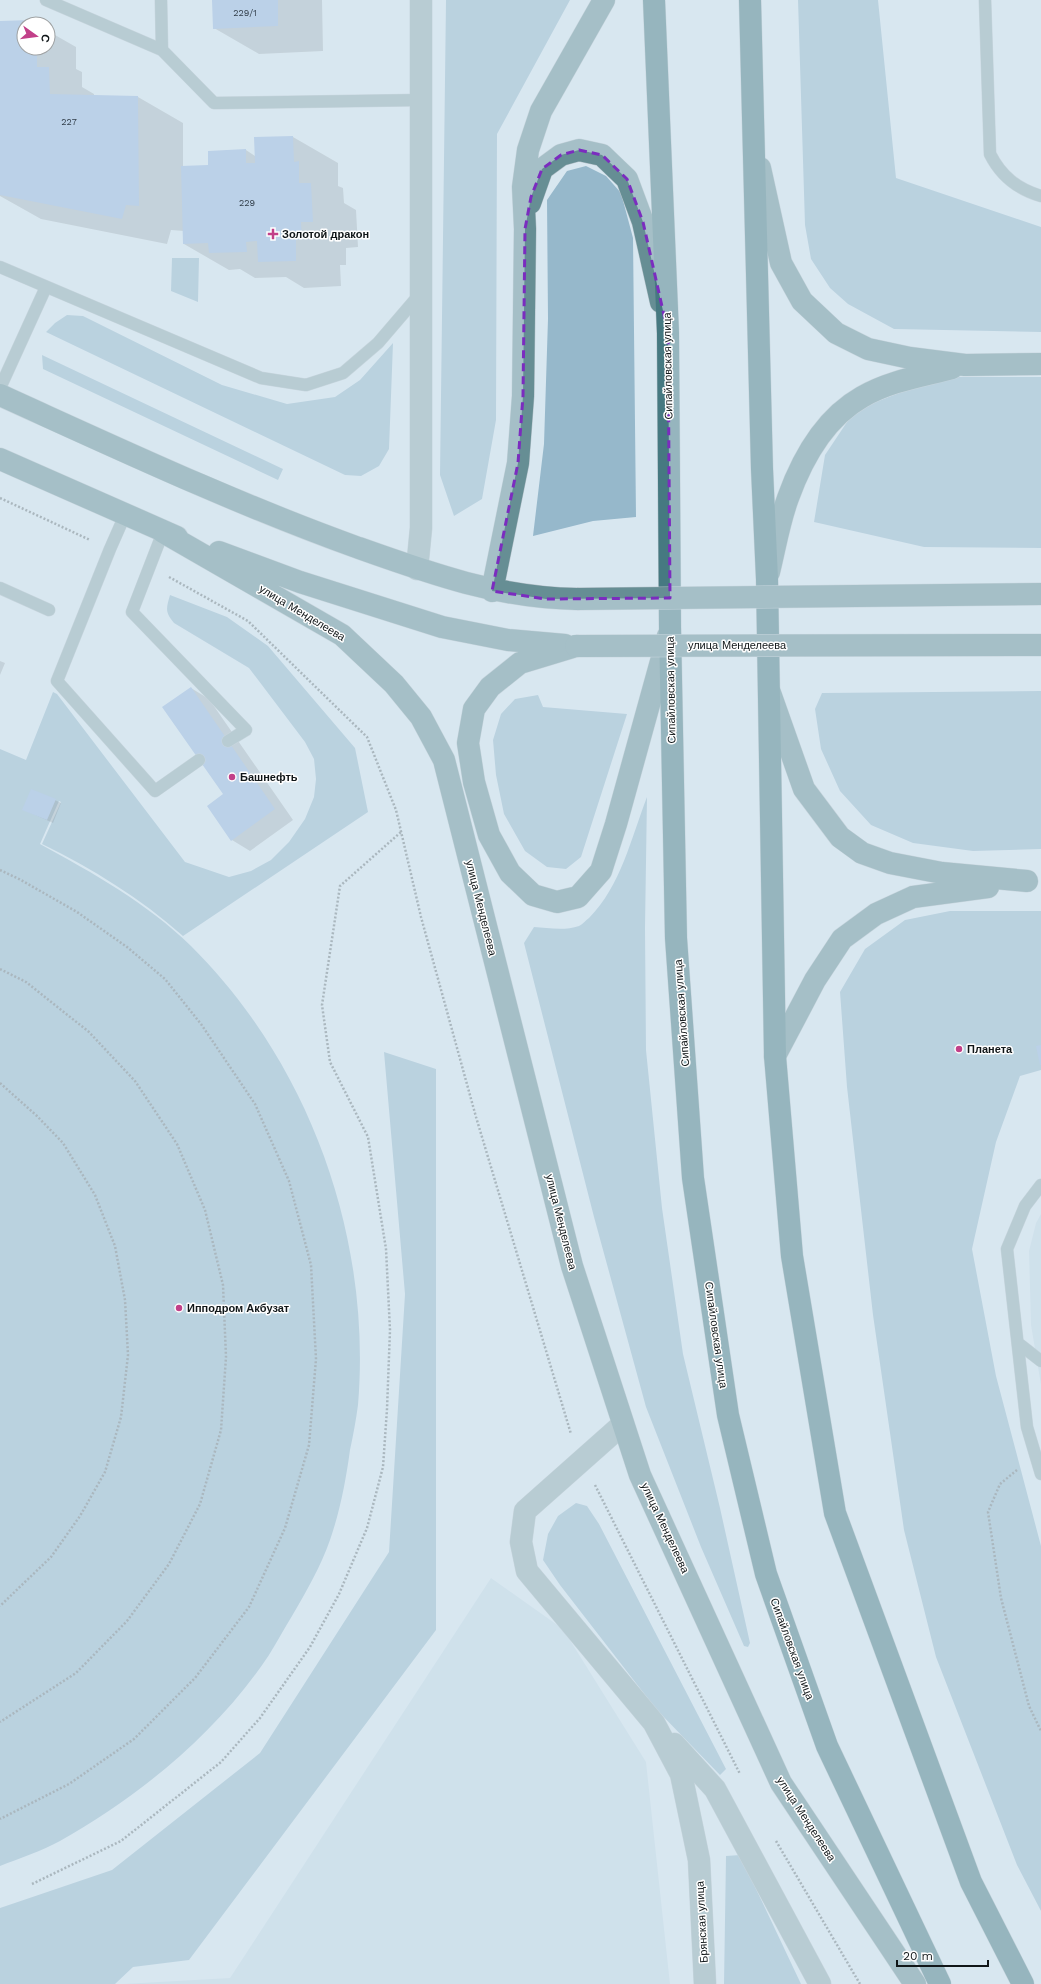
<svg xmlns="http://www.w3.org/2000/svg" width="1041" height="1984" viewBox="0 0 1041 1984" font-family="'Work Sans',sans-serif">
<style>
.built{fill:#c4d9e5}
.green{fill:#96b8cb}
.shadow{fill:#0003}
.building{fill:#97b5dd}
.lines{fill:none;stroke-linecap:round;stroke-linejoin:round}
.service-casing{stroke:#b4c1c9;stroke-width:13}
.minor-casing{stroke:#b4c1c9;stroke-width:23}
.secondary-casing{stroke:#b4c1c9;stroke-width:23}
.primary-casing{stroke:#b4c1c9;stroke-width:23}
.path{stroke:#727d82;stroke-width:2.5;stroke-dasharray:2 2;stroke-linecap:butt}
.service{stroke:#90abaf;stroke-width:12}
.minor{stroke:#90abaf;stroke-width:22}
.secondary{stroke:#668e94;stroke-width:22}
.primary{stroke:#467981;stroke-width:22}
.secondary-bridge-casing{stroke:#b4c1c9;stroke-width:23;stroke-linecap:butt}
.secondary-bridge{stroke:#668e94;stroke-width:22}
.marked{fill:none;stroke:#7b2cbf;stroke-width:3;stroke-dasharray:8 5;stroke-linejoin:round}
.poi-dot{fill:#c24089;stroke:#fff;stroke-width:1.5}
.labels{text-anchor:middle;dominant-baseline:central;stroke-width:3;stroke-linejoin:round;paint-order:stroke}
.number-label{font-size:9px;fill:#323e49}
.poi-label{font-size:11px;font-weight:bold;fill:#101618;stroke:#fff;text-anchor:start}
.street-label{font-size:11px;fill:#101618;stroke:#fff}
</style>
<rect width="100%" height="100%" fill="#d8e7f0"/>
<!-- built -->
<path class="built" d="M1041,1214v171l-10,-60 -2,-74 7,-28z
M491,1578l72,51 83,133 24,222h-547l107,-6z"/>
<!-- green -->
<path class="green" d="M446,0h124l-73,134 -1,286 -14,79 -28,17 -14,-41z
M798,0h80l18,178 145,49v105l-147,-3 -46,-25 -18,-16 -19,-29 -6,-34z
M586,166l20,10 15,17 12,45 3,279 -43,4 -60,15 11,-92 4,-125 -1,-119 20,-29z
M172,258h27l-1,44 -27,-11z
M67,315l16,1 139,69 65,19 48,-7 25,-17 33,-37 -4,106 -10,17 -18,10 -16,-1 -299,-143 9,-9z
M42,355l241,114 -5,11 -235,-111z
M953,377h88v171l-117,-1 -110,-25 11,-67 30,-45 44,-17z
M170,595l57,22 41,29 87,102 13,64 -185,124c-43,-38 -90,-67 -141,-92l19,-42 -2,-1 -19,43c53,29 107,59 151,102 119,118 181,292 167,459 -2,15 -5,31 -8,45 -4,30 -10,61 -20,90 -9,26 -24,52 -38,76 -8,13 -15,26 -23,39 -52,78 -128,140 -209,186 -18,10 -40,17 -60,25v-1117l26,11 27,-68 4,2 128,168 44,15 22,-6 20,-11 18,-18 16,-23 9,-22 2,-18 -2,-20 -9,-17 -56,-74 -75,-45c-9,-11 -8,-14 -4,-28z
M1041,691v158l-68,2 -60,-8 -42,-18 -31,-34 -19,-42 -6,-40 7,-16z
M538,695l5,12 84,7 -46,143 -15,12 -19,-2 -22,-16 -21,-37 -8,-39 -3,-35 8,-26 14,-15z
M647,797l-2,131 1,122 16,158 21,146 37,154 30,135 -2,4 -4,-1 -43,-99 -55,-140 -52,-190 -70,-274 10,-16c14,1 31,4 45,-1 4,-2 7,-6 10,-8 32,-32 42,-80 58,-121z
M950,911h91v159l-21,6 -24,66 -24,107 24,127 45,170v365l-24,-46 -81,-208 -32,-127 -31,-215 -26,-228 -7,-95 25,-43 40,-29z
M384,1052l52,17v561l-247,330 -56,7 -18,17h-115v-76l112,-38 148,-117 129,-201 16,-258z
M576,1503l11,3 12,18 127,245 -6,6 -64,-66 -96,-124 -17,-25 5,-26 10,-18z
M740,1855l61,129h-77l2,-128z"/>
<!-- shadow -->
<path class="shadow" d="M213,0h109l1,51 -64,3 -45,-26z
M31,21l5,3h-12v24h24v-17l28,16v22l6,3v15l12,7v2l44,1 45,26v44l26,-1 37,-16 9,6 38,-19 45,26v23l5,2 1,15 12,7 2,37 -12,1v17h-6l1,21 -37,2 -18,-11 -31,1 -15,-9 -11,1 -45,-26v-13l-13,-1 -4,14 -126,-25 -41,-23v-174z
M0,661l5,2 -5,12z
M191,688l18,11 84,121 -43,31 -18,-11 -8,-45z
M55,800l6,3 -8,20 -24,-11z"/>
<!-- building -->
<path class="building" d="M212,0h66v26l-65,3z
M31,20v4h-7v24h13v19h12l1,27 88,2 1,110 -13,-1 -4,14 -122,-24v-174z
M293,136l1,26 5,-1v22h12l2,39h-12l1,17 -6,1v21l-38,1 -1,-21 -11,1 1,10 -38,1 -1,-10 -25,1 -2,-78 27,-1v-14l38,-2v14h9l-1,-26z
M191,687l84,122 -44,32 -24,-35 16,-12 -61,-87z
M31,789l25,10 -9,21 -25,-10z
M1041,1045v20h-1l-4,-19z"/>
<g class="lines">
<!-- service casing -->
<g class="service-casing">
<path id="service" d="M46,0l116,50 52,53 207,-3
M161,0l1,50
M985,0l5,154c11,22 27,35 51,42
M0,267l261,111 45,7 37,-12 35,-30 42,-49
M0,388l46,-101
M125,515l-15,34 -53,132 98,110 44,-31
M163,532l-31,80 114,118 -18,11
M0,588l49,22
M1041,1185l-16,21 -18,43 20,178 14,47
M1018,1343l23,18"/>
</g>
<!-- minor casing -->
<g class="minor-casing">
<path id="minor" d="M417,569l4,-41v-528
M623,1424l-98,87 -4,31 6,29 127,152 27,51 18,86 6,124
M674,1744l41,45 105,195"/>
</g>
<!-- secondary casing -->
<g class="secondary-casing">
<path id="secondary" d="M760,168l21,95 21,38 34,32 32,16 42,9 55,7 76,-1
M530,203l12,-34 19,-14 18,-5 23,5 25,24 16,43 18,80
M0,395c117,53 234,108 356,152 73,26 142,51 221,52
M0,459l177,78
M163,532l179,103 52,49 27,33 23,43 128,506 68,209 141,308 134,201
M219,552l81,30 142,45 66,13 57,5
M769,572c6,-24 10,-50 19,-74 14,-39 37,-80 74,-101 27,-16 60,-21 90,-29
M492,591l26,-128 5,-67 2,-167 -2,-42 5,-37 13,-39 63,-111
M576,646l-56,17 -30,24 -16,22 -6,34 6,39 15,53 21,38 23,22 24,7 21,-5 23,-26 15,-47 52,-188
M770,693l34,96 36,48 22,16 28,10 52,10 85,8
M775,1056l40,-76 27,-41 34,-25 37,-17 75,-10"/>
</g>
<!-- primary casing -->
<g class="primary-casing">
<path id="primary" d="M654,0l14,333 2,294 6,311 17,240 35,237 38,159 61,172 113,238
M750,0l12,469 5,110 8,477 17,200 43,257 136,369 52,102"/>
</g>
<!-- path -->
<path class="path" d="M0,498l90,42
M169,577l79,44 119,116 29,73 25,107 55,200 95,317
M0,870l21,10 56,32 50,35 38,32 36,45 54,80 34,77 22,84 5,94 -7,86 -24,83 -36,79 -54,71 -61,61 -65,45 -69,35
M0,969l26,13 63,50 46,49 42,63 28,66 18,75 3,72 -5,73 -21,74 -31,60 -42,57 -51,52 -76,49
M0,1083l37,33 26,27 32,52 20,51 10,54 3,55 -7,62 -16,55 -25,44 -29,41 -51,49
M1017,1470l-17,14 -12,28 13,86 28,108 12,25
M595,1485l145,289
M776,1841l84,143
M32,1884l89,-43 100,-79 39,-44 50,-71 29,-53 28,-66 16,-61 4,-58 3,-79 -4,-81 -18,-112 -38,-75 -8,-57 18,-119 61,-54"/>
<!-- service -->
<use href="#service" class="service"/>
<!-- minor -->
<use href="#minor" class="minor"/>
<!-- secondary -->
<use href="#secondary" class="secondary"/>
<!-- primary -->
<use href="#primary" class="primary"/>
<!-- secondary-bridge casing -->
<g class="secondary-bridge-casing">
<path id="secondary-bridge" d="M577,599l464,-5
M576,646l465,-1"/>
</g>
<!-- secondary-bridge -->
<use href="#secondary-bridge" class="secondary-bridge"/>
</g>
<!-- marked area -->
<path d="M0 0H1041V1984H0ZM579,150l23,5 25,24 16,43 25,111 2,265 -124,1 -54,-8 26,-128 5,-67 2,-167 6,-32 11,-28 19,-14z" fill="#d8e7f0" fill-opacity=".55" fill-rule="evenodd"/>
<path class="marked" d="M579,150l23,5 25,24 16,43 25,111 2,265 -124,1 -54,-8 26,-128 5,-67 2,-167 6,-32 11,-28 19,-14z"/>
<!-- markers -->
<g class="poi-dot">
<path d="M271 228h4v4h4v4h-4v4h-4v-4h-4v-4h4z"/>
<circle cx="232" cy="777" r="4"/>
<circle cx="959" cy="1049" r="4"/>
<circle cx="179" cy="1308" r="4"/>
</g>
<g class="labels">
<!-- number labels -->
<g class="number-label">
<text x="245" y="13">229/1</text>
<text x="69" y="122">227</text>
<text x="247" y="203">229</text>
</g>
<!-- poi labels -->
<g class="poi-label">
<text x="282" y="234">Золотой дракон</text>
<text x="240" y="777">Башнефть</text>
<text x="967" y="1049">Планета</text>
<text x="187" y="1308">Ипподром Акбузат</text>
</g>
<!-- street labels -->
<g class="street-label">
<text transform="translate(668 366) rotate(-91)">Сипайловская улица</text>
<text transform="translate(302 613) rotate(31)">улица Менделеева</text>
<text x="737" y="645">улица Менделеева</text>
<text transform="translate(671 690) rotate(-91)">Сипайловская улица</text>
<text transform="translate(481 908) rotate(76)">улица Менделеева</text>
<text transform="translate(682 1013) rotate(-94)">Сипайловская улица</text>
<text transform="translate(561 1222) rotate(76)">улица Менделеева</text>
<text transform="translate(716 1335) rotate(82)">Сипайловская улица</text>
<text transform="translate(665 1528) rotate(65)">улица Менделеева</text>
<text transform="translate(792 1649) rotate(70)">Сипайловская улица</text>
<text transform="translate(806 1819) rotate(57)">улица Менделеева</text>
<text transform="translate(702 1922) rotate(-93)">Брянская улица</text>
</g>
</g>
<!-- north arrow -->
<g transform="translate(36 36) rotate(104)"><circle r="19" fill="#ffffff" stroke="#9fa2a3"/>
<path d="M0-3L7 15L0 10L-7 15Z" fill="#c24089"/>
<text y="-6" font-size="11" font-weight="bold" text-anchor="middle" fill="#101618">С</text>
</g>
<!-- scale -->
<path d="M897 1960v6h91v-6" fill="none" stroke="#101618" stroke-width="2"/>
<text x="903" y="1960" font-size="12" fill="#101618" stroke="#ffffff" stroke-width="3" paint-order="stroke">20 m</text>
</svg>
